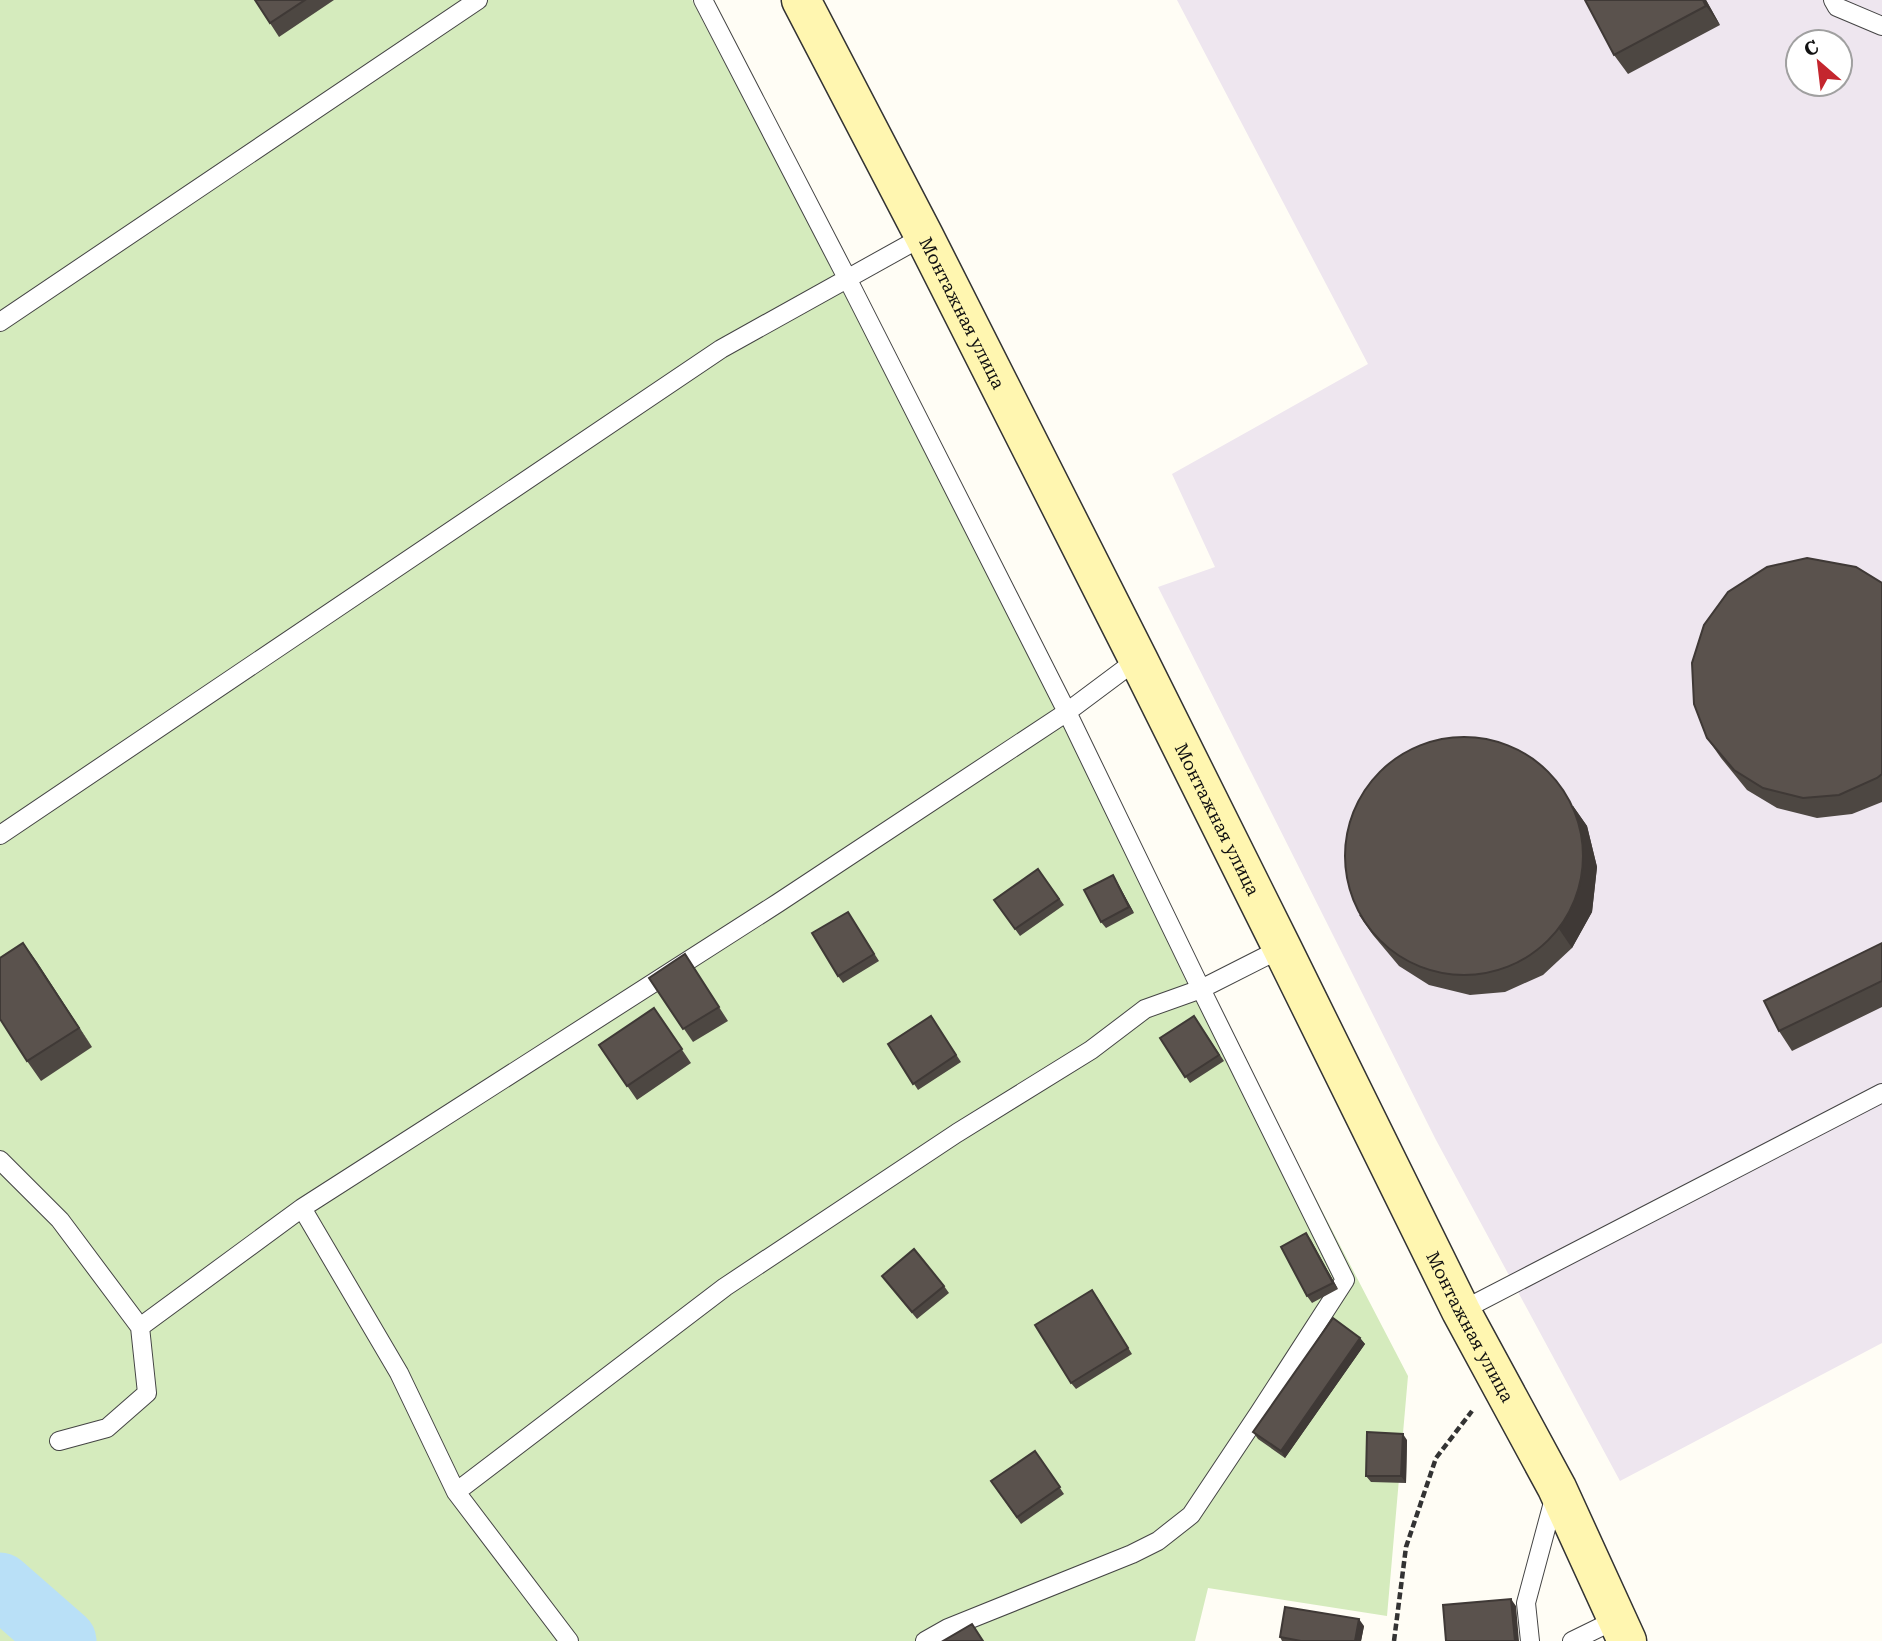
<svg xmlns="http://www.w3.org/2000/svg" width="1882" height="1641" viewBox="0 0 1882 1641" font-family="'Roboto Serif',serif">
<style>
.industrial{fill:#eee6ef;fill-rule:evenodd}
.green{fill:#d5ebbd}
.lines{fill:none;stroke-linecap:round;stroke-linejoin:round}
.river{stroke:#b9e0f7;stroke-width:65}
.lane-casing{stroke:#444;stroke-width:20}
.secondary-casing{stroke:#333;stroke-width:41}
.path{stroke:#333;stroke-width:4.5;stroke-dasharray:7 3.5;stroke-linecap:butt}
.lane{stroke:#fff;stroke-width:18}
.secondary{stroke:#fff6b0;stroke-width:38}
.wall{fill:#4d4742}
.shaded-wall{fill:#3f3936}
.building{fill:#5a524d;stroke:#3f3936;stroke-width:2}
.labels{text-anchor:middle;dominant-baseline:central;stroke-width:7;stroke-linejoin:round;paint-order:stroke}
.street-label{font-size:18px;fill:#111;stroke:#fff}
</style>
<rect width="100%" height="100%" fill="#fffdf5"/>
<!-- industrial -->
<path class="industrial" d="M1177,0h705v1343l-262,138 -184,-341 -278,-553 57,-20 -43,-93 196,-110zM1798,42h42v42h-42z"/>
<!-- green -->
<path class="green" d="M0,0h692l716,1376 -21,240 -179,-28 -13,53h-1195z"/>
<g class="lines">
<!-- river -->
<path class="river" d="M0,1585l64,56"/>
<!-- lane casing -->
<g class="lane-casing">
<path id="lane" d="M703,0l144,278 220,434 134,277 144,291 -86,133 -68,102 -33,26 -26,13 -184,74 -23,13
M1833,0l4,7 45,19
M0,322l478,-322
M0,835l721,-486 203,-113
M0,1160l60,60 80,107 7,66 -40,35 -48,13
M302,1208l97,165 57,119 113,149
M1461,1311l421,-218
M140,1327l162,-119 476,-305 289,-191 71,-53
M456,1492l269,-205 232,-154 134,-83 54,-41 56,-20 81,-41
M1530,1641l-4,-38 29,-108
M1572,1641l45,-22"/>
</g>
<!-- secondary casing -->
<g class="secondary-casing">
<g id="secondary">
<path id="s1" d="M801,0l123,236 214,423 144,289 179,363 96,177 70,153"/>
</g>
</g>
<!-- path -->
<path class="path" d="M1394,1641l12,-94 30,-89 36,-47"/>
<!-- lane -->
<use href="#lane" class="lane"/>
<!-- secondary -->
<use href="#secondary" class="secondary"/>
</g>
<!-- wall -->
<path class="wall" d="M255,0h79l-55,37z
M1706,0l14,25 -92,49 -14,-19z
M1882,583v219l-30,12 -35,4 -40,-10 -30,-18 -26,-32 -14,-20z
M1573,806l14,20 10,41 -5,45 -20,36 -29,27 -38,17 -35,3 -41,-10 -30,-19 -26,-31 -14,-20z
M1038,869l26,36 -44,31 -26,-36z
M1117,882l17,31 -28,15 -5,-6z
M848,912l31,49 -36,22 -5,-7z
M23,943l69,104 -51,34 -14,-20z
M1882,943v64l-90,44 -13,-20z
M694,968l34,53 -35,21 -44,-64z
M654,1008l37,55 -54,37 -38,-55z
M931,1016l30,46 -43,28 -30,-46z
M1194,1016l30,45 -34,22 -30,-45z
M1306,1233l32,56 -26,14 -5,-7z
M882,1276l62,10 5,7 -32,26z
M1097,1297l35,57 -56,35 -5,-6z
M1360,1338l5,6 -80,114 -27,-19 -5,-7z
M1407,1440l-1,43 -35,-1 -5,-6z
M1035,1451l29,43 -43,30 -30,-43z
M1364,1626l-3,15h-79l-2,-4z"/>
<!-- shaded-wall -->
<path class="shaded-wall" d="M1703,0h3l14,25 -14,-19z
M1573,806l14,20 10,41 -5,45 -20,36 -13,-19z
M1113,875l4,7 17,31 -5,-6z
M23,943l14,19 55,85 -13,-19z
M1306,1233l5,7 27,49 -5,-6z
M1360,1338l5,6 -80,114 -4,-7z
M1403,1434l4,6 -1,43 -5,-7z
M1511,1599l5,7 3,35h-4z
M1359,1619l5,7 -3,15h-6z"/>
<!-- building -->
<path class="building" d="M255,0h50l-35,23z
M1585,0h118l3,6 -92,49z
M1807,558l49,9 26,16v191l-5,4 -38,17 -36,3 -40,-10 -29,-18 -27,-32 -13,-34 -2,-41 12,-38 24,-33 39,-25z
M1345 856a119 119 0 1 1 238 0a119 119 0 1 1-238 0Z
M1038,869l21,30 -44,30 -21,-29z
M1113,875l16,32 -28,15 -17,-32z
M848,912l26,42 -36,22 -26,-43z
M23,943l56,85 -52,33 -27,-42v-61z
M1882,943v38l-103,50 -15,-30z
M685,954l34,53 -36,22 -34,-51z
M654,1008l28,41 -55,37 -28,-41z
M931,1016l25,39 -43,29 -25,-40z
M1194,1016l25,39 -34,22 -25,-39z
M1306,1233l27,50 -26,13 -26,-49z
M914,1249l30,37 -32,26 -30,-36z
M1092,1290l36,58 -57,35 -36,-58z
M1333,1318l27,20 -79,113 -28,-19z
M1367,1432l36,2 -2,42h-35z
M1035,1451l25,36 -43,30 -26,-36z
M1511,1599l4,42h-69l-3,-36z
M1285,1607l74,12 -4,22h-54l-21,-4z
M972,1624l11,17h-40z"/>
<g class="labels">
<!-- street labels -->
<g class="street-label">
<text stroke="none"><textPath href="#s1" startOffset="352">Монтажная улица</textPath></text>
<text stroke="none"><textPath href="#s1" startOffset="919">Монтажная улица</textPath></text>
<text stroke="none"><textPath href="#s1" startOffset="1486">Монтажная улица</textPath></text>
</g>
</g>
<!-- north arrow -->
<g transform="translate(1819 63) rotate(332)"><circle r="33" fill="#ffffff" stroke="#a0a0a0" stroke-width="2"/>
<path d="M0-5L12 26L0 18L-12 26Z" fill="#c4262e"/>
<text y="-10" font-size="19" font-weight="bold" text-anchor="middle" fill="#111111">С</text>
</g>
</svg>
